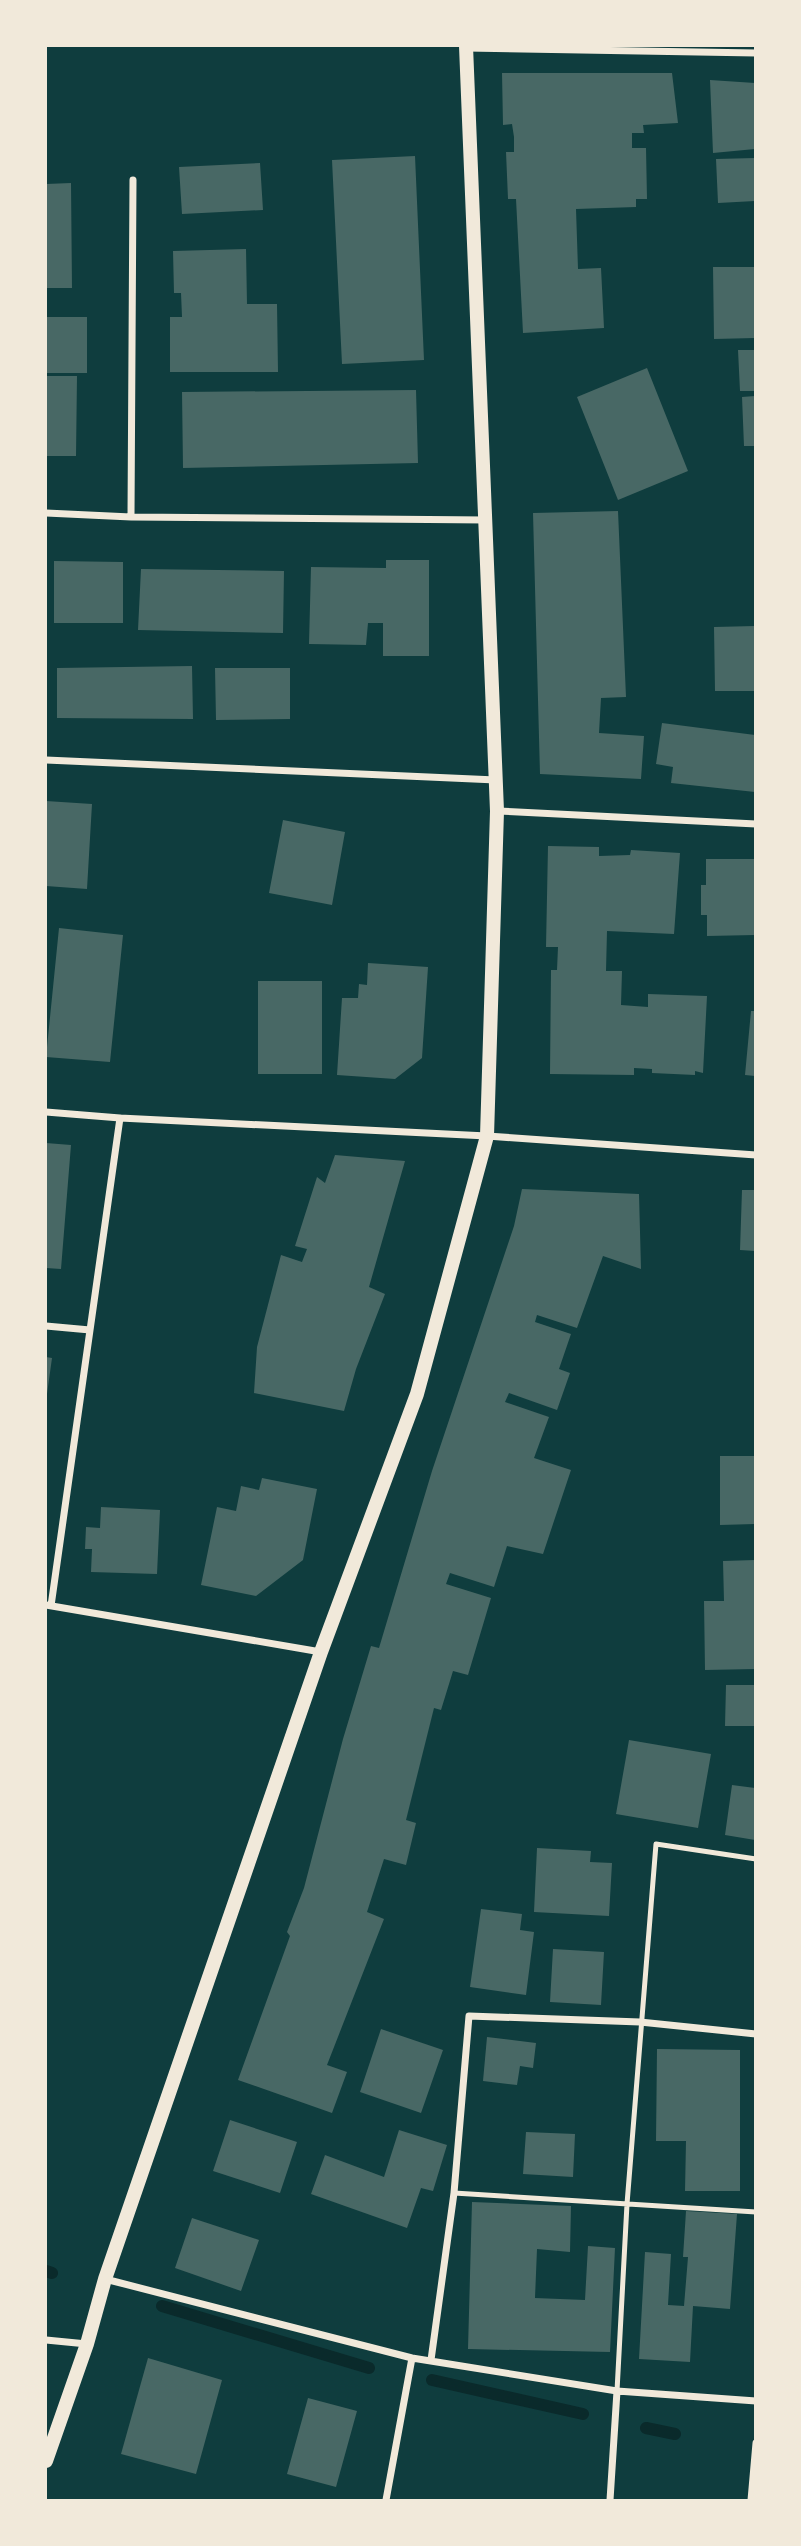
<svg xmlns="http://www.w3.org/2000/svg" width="801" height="2546" viewBox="0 0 801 2546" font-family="Ubuntu,sans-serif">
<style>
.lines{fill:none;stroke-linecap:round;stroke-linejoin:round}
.stream{stroke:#0a2a2b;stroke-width:12}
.building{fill:#486865}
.service{stroke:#f1e9da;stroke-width:5}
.minor{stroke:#f1e9da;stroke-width:7}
.secondary{stroke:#f1e9da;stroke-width:14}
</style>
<rect width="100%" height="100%" fill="#0f3d3e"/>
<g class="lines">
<!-- stream -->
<path class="stream" d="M46,2271l6,2
M162,2306l207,62
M432,2380l151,34
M646,2428l29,6"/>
</g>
<!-- building -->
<path class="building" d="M502,73h170l6,50 -35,2 1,8h-12v15h14l1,51h-11v8l-60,2 2,60 23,-1 3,60 -81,5 -7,-134h-8l-2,-47h8v-15l-2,-13 -9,1z
M710,80l45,3v66l-42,4z
M415,156l9,204 -82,4 -10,-204z
M755,158v43l-37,2 -2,-44z
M260,163l3,47 -81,4 -3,-47z
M71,183l1,105h-26v-104z
M246,249l1,55h30l1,68h-108v-55h12l-1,-24h-7l-1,-42z
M713,267h42v71l-41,1z
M46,317h41v56h-41z
M738,350h17v41h-15z
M647,368l41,103 -70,29 -41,-103z
M46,376h31l-1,80h-30z
M416,390l2,73 -235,5 -1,-76z
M755,396v50h-11l-2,-49z
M618,511l8,186 -25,1 -2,35 45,3 -3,43 -101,-5 -7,-261z
M386,560h43v96h-46v-33h-15l-2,22 -57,-1 2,-77 75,1z
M54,561l69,1v61h-69z
M141,569l143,2 -1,62 -145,-3z
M755,626v65h-40l-1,-64z
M192,666l1,53 -136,-1v-50z
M215,668h75v51l-74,1z
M662,723l93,12v57l-84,-9 2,-16 -17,-3z
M46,801l46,3 -5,85 -41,-3z
M283,820l62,12 -13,73 -63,-12z
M548,846l51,1v9l31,-1 1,-5 49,3 -6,81 -67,-3 -1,40h16l-1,34 27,2v-13l59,2 -4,77 -8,-2v4l-43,-2v-4l-18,-1v7l-84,-1 1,-104h6l1,-23h-12z
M706,859h49v76l-48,1v-21h-6v-30h5z
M59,928l64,7 -13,127 -64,-5z
M368,963l60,4 -6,91 -27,21 -58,-4 5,-77h16l1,-14 8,1z
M258,981h64v93h-64z
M751,1011h4v65l-10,-1z
M46,1143l25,2 -10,124 -15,-1z
M335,1155l70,6 -36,126 16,7 -29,75 -12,42 -90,-18 3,-46 24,-92 21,7 5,-13 -12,-3 22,-69 8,6z
M522,1189l117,5 2,75 -38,-13 -26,72 -40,-13 -2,7 36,12 -12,35 11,4 -13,37 -48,-17 -4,9 44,15 -15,41 37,12 -28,84 -36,-8 -13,41 -44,-14 -4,11 45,14 -23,77 -15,-4 -12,39 -7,-2 -28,112 10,3 -10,42 -22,-6 -17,53 17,7 -57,146 20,7 -15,41 -94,-33 52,-144 -3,-4 17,-44 39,-149 28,-93 8,2 53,-177 82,-245z
M742,1190h13v61l-15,-1z
M46,1357l6,1 -5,36 -1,-1z
M720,1456h35v68l-35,1z
M262,1478l55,11 -14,71 -47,36 -55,-11 16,-78 19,4 5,-25 18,4z
M101,1507l59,3 -3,64 -66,-2 1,-23h-7l1,-22 14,1z
M755,1560v109l-50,1 -1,-69h20l-1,-40z
M726,1685h29v41h-30z
M629,1740l82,14 -13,74 -82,-14z
M732,1785l23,3v52l-30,-5z
M537,1848l54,3 -1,11 22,1 -3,53 -75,-4z
M481,1909l41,5 -2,16 14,2 -8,63 -56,-8z
M553,1949l51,3 -3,53 -51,-3z
M381,2029l62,21 -22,63 -61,-21z
M487,2037l49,6 -3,25 -13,-2 -3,19 -34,-4z
M657,2049l83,1v141h-55l1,-50h-30z
M230,2120l67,22 -17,51 -67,-22z
M399,2130l48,15 -14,46 -12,-3 -14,40 -96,-34 14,-39 59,22z
M526,2132l49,2 -2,43 -50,-3z
M472,2202l99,4 -1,46 -33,-3 -2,49 50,2 3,-54 27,2 -5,104 -142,-3z
M686,2211l51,3 -7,95 -37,-3 -3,56 -51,-3 6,-107 26,2 -3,51 16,1 4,-49h-5z
M192,2218l67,22 -18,51 -66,-23z
M148,2358l74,22 -26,94 -75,-20z
M308,2398l49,13 -21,76 -49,-13z"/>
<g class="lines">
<!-- service -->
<path class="service" d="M454,2193l302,19
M617,2391l10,-187 29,-360 100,15"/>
<!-- minor -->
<path class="minor" d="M466,48l290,5
M46,513l85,4 355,3
M131,517l2,-337
M46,760l450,20
M498,811l258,13
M46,1112l74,6 367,18 269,19
M46,1326l44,4
M46,1605l275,47
M51,1606l69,-488
M105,2279l307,79 205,33 139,10
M46,2340l41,4
M431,2360l23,-167 15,-177 171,6 116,12
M386,2500l26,-142
M610,2500l7,-109
M751,2500l5,-57"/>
<!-- secondary -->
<path class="secondary" d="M46,2461l41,-117 18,-65 216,-627 96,-258 70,-258 10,-325 -31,-765"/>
</g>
<!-- border -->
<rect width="801" height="2546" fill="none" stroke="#f1e9da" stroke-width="94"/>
</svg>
